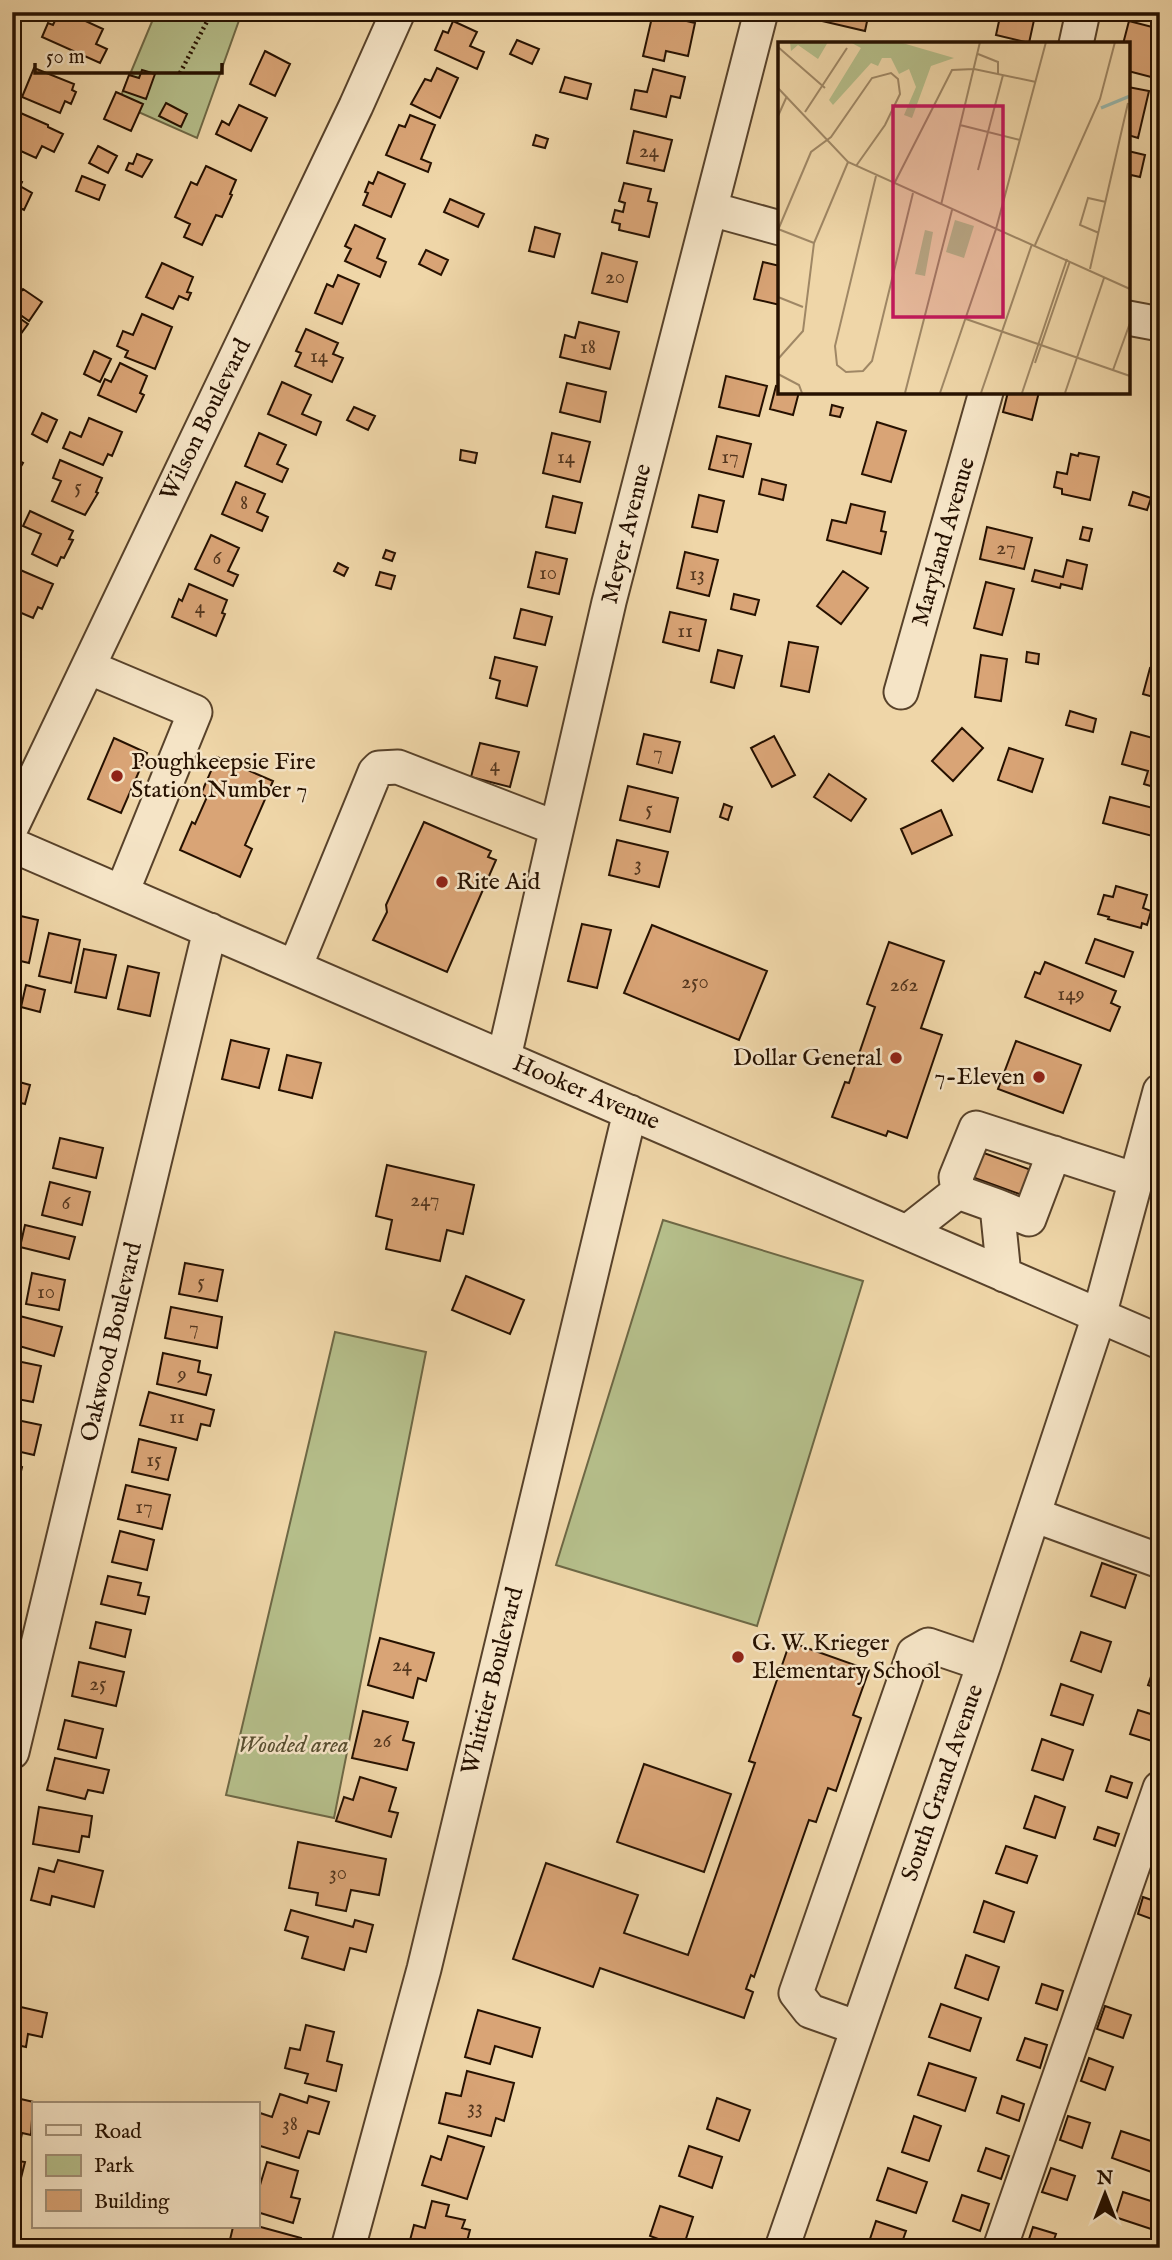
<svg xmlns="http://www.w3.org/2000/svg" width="1172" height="2260" viewBox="0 0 1172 2260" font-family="'IM FELL English',serif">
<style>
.green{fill:#b5be8a;stroke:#6e6845;stroke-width:2}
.building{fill:#d9a476;stroke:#261100;stroke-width:2}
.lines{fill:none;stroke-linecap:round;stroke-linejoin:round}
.minor-casing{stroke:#58422a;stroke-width:37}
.path{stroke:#261100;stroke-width:4.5;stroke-dasharray:2 3.5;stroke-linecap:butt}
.minor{stroke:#f5e4c6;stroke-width:33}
.poi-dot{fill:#8f2418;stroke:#f5e4c6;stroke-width:2.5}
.labels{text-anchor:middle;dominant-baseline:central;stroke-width:5;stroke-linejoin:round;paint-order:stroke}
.number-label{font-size:21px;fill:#53361e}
.street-label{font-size:24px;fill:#261100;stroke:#f5e4c6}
.poi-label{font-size:24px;fill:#261100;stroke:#f5e4c6;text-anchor:start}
.park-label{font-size:24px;font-style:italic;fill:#584e30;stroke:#f5e4c6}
.inset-river{fill:none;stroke:#9ab8ad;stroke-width:3.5}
.inset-road{fill:none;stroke:#9f8765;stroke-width:2}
.view{fill:#c2185b;fill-opacity:0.15;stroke:#c2185b;stroke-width:3.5}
.inset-edge{fill:none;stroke:#261100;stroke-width:3.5}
</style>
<rect width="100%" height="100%" fill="#efd6a8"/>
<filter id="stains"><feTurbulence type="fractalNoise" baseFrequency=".00286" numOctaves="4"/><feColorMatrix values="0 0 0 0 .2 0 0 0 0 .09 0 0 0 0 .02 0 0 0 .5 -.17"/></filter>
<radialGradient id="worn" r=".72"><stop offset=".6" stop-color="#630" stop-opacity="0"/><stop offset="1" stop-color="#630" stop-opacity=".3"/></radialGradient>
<!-- green -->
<path class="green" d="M156,12h86l-45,126 -79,-35z
M663,1220l200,61 -106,345 -201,-61z
M335,1332l91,20 -92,466 -108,-23z"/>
<!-- building -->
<path class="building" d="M59,12h7l37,17 -7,15 11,5 -7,14 -58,-26 6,-14 5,2z
M295,12h21l-4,8z
M824,12h45l-4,19 -43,-10z
M1001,12h42l-2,9 -7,-1 -5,23 -33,-8z
M653,13l42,10 -7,33 -22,-5 -2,10 -21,-5z
M453,21l24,11 -7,14 14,6 -7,17 -42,-19 8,-19 5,2z
M1129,21l31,8v32l-5,17 -27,-7v-27h-5z
M517,40l22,9 -7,15 -22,-10z
M265,51l25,13 -15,32 -25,-12z
M34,68l40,16 -2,6 4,2 -5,12 -6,-3 -5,12 -38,-16z
M437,68l21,10 -18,40 -29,-14 14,-25 6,2z
M653,69l32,8 -5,21 -9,-2 -5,21 -35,-8 4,-19 12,2z
M142,70l13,4 -9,25 -23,-8 6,-16 10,3z
M565,77l26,7 -4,15 -27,-7z
M1128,87l21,4 -11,47 -10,-3z
M116,92l27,12 -12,27 -27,-12z
M166,103l21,11 -6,13 -22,-11z
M239,105l28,13 -16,33 -35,-17 6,-13 7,4z
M16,111l32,14v2l15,7 -9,18 -12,-6 -6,12 -24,-11v-28z
M410,115l25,10 -14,34 10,4 -3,9 -42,-17 13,-30 6,2z
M634,131l38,9 -8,31 -37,-8z
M536,135l12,4 -3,9 -12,-3z
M98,146l19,10 -9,17 -19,-10z
M1128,151l17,4 -5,22 -9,-2 -3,14z
M137,154l15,6 -10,17 -16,-7 3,-7 4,1z
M12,165l7,3 -5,10 8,4 -2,4 12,7 -8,17 -10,-5 -2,4z
M206,166l30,14 -6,14 2,1 -10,22 -6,-2 -14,30 -18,-8 6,-13 -15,-7 16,-35 6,3z
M378,172l27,12 -14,33 -28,-12 5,-12 -3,-1 4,-10 4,2z
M82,176l23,9 -6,15 -23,-9z
M624,183l27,6 -3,12 9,2 -8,34 -30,-7 1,-6 -8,-2 3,-12 8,2 2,-9 -6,-2z
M450,199l34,15 -6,13 -34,-15z
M355,225l30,14 -8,19 9,4 -6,15 -35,-16 6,-12 -6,-3z
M535,227l25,7 -6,23 -25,-6z
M426,250l22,10 -7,15 -22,-11z
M602,253l35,9 -10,40 -35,-9z
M763,262l17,4v39l-26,-6z
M162,263l31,14 -6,15 4,1 -3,7 -9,-4 -6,13 -27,-12z
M338,275l21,9 -17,40 -27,-11 12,-29 6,3z
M23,289l19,13 -13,19 -17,-12v-5z
M12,313l16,11 -13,18 -3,-3z
M142,314l30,13 -17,42 -30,-12 3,-6 -11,-5 6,-15 10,4z
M579,322l40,10 -9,37 -50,-12 5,-22 10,3z
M306,329l32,14 -5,11 10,4 -11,24 -37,-16 6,-13 -5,-2z
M94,351l17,8 -11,23 -16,-8z
M120,363l27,13 -7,17 4,2 -8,17 -38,-17 7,-16 6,3z
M726,376l41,10 -8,30 -40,-9z
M282,382l29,13 -9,19 19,8 -5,13 -48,-21z
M567,383l39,9 -6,30 -40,-10z
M776,386l4,1v5h19l-6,23 -23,-6z
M1008,392h31l-7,28 -29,-8z
M832,405l11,3 -3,9 -10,-2z
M354,407l21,9 -7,14 -21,-10z
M42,413l15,7 -10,22 -15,-8z
M89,418l33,14 -10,24 -4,-2 -5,11 -40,-17 7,-16 11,5z
M877,422l29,9 -15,51 -29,-8z
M259,433l27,12 -9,19 11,5 -6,13 -37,-16z
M552,433l38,9 -10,40 -37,-9z
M717,436l34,8 -8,33 -34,-8z
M461,450l16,3 -2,10 -15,-3z
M1079,453l20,4 -9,43 -28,-6v-5l-8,-2 3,-15 10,2 4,-20 7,2z
M12,457l11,6 -11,19z
M60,460l42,18 -6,14 2,1 -13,22 -33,-14 9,-20 -8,-3z
M762,479l24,6 -3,15 -24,-6z
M236,482l29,12 -8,18 11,5 -6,14 -40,-17z
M1133,492l18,6 -4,12 -18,-5z
M699,495l25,6 -7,31 -25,-5z
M553,496l29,7 -7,30 -29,-6z
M851,504l34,8 -4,19 5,1 -5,22 -54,-14 5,-20 14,3z
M30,511l43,20 -4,8 4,1 -9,18 -3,-1 -4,9 -25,-12 9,-20 -18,-8z
M987,527l45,11 -8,31 -44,-10z
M1083,527l9,2 -3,12 -9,-2z
M211,535l28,13 -11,23 10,4 -5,11 -38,-17z
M386,550l9,3 -3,8 -9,-3z
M536,552l31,7 -8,35 -31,-7z
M685,552l33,8 -9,36 -32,-8z
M1067,560l20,5 -5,24 -21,-5 -1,4 -28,-7 3,-11 28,7z
M338,563l10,5 -4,8 -10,-5z
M18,569l35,15 -11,25 -4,-2 -5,11 -21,-9v-27z
M843,571l25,17 -27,36 -24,-18z
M380,572l15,4 -4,13 -15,-4z
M986,582l28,7 -12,46 -28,-7z
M189,584l38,16 -5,13 3,1 -9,22 -44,-19 7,-18 3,2z
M734,594l25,6 -4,15 -24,-6z
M521,609l31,8 -7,28 -31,-7z
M670,612l36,8 -7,31 -36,-9z
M789,642l29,5 -9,45 -28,-6z
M718,650l24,6 -8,32 -23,-6z
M1027,652l12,2 -1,10 -12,-2z
M981,655l26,4 -6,42 -26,-4z
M495,657l42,10 -10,39 -31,-8 4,-17 -10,-3z
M1150,668l10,3v28l-17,-5z
M1070,711l26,8 -3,13 -27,-7z
M962,728l21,20 -30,33 -21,-20z
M1131,732l29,8v49l-16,-5 4,-13 -26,-7z
M644,734l36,8 -8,31 -35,-9z
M774,736l21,39 -23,12 -21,-39z
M114,738l33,15 -26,60 -33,-14z
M480,743l39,9 -9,35 -39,-10z
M1009,748l34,11 -11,33 -34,-12z
M217,757l56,24 -28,64 7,4 -12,28 -60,-27 12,-28 3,2 12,-27 -6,-3z
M829,774l37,25 -15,22 -37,-24z
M628,786l50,12 -8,34 -50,-12z
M1110,797l43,11 -1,6 8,2v22l-57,-15z
M724,804l8,3 -4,13 -8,-3z
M941,810l11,25 -40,19 -11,-25z
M424,822l67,29 -3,6 8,3 -49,112 -74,-32 14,-28 -1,-7z
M617,840l51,12 -9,35 -50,-12z
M1116,886l31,9 -4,13 8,3 -4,14 -5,-2 -1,5 -33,-9 1,-2 -11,-3 6,-19 9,2z
M12,914l26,6 -9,43 -17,-4z
M582,924l29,6 -14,58 -29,-7z
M652,925l115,46 -28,69 -115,-47z
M49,933l31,7 -9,43 -32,-7z
M1095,939l38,13 -9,25 -38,-14z
M889,942l55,19 -23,67 21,7 -35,103 -19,-7 -2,5 -54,-19 13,-35 4,1 26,-76 -8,-3z
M84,949l32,6 -10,43 -31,-6z
M1045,962l71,29 -5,12 9,4 -10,24 -85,-34 10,-25 5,2z
M128,966l31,7 -9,43 -32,-7z
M26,985l19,5 -5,22 -19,-5z
M231,1040l38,9 -10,39 -37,-9z
M1016,1041l65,24 -18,48 -65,-24z
M287,1055l34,8 -9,35 -33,-8z
M12,1080l18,5 -5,19 -13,-3z
M60,1138l43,10 -7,30 -43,-10z
M981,1152l53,19 -9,25 -53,-19z
M387,1165l87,20 -11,49 -16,-4 -7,31 -54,-12 6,-29 -16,-4z
M50,1182l40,10 -8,33 -40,-10z
M25,1225l50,12 -6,22 -49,-12z
M185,1263l38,7 -6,31 -38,-7z
M32,1273l33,7 -6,30 -33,-6z
M466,1276l58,24 -14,34 -58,-24z
M171,1307l51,10 -5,31 -52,-10z
M12,1314l50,13 -8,29 -42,-12z
M163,1353l37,8 -2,11 13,3 -5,20 -49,-11z
M12,1360l29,6 -8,36 -21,-4z
M149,1392l65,18 -4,16 -9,-2 -4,16 -57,-15z
M12,1419l29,6 -7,30 -22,-5z
M139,1439l37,9 -8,32 -36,-8z
M12,1465l10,2 -8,34h-2z
M126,1485l44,10 -8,34 -44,-10z
M120,1531l34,9 -7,30 -35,-8z
M1102,1563l34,12 -11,33 -34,-12z
M108,1576l33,7 -3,12 11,2 -4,17 -44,-10z
M96,1622l35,8 -6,27 -35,-9z
M1081,1632l30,10 -10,30 -30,-11z
M380,1638l54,15 -8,28 -8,-3 -5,20 -45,-13z
M790,1642l79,28 -16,45 8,3 -25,73 -8,-3 -12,34 -7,-2 -55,157 -3,-2 -5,14 7,3 -9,26 -144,-50 -7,19 -80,-28 33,-96 92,32 -14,38 64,22 67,-192 -6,-2z
M79,1662l45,10 -8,34 -44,-10z
M1156,1662l4,1v26l-12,-4z
M1061,1684l32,11 -10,30 -32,-10z
M1138,1710l22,7 -8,24 -22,-7z
M363,1711l45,11 -5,18 11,3 -7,27 -55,-12z
M65,1720l38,9 -7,29 -38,-9z
M1042,1739l31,11 -10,30 -31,-10z
M55,1758l54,12 -6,23 -15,-3 -3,9 -38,-9z
M644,1764l87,30 -27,78 -87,-30z
M1111,1776l21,7 -5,15 -21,-7z
M360,1777l36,11 -7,23 9,2 -7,24 -55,-16 8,-24 9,3z
M1035,1796l30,11 -10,31 -31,-10z
M39,1807l53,9 -3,21 -7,-1 -3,16 -46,-8z
M1098,1827l21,7 -4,12 -21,-7z
M298,1842l88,17 -7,36 -28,-5 -5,21 -30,-6 2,-12 -29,-5z
M1006,1846l31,10 -10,27 -31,-10z
M58,1860l45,11 -9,36 -42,-11 -2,9 -19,-5 8,-32 15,4z
M1143,1897l17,6v19l-22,-8z
M984,1901l30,11 -10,30 -30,-10z
M291,1910l62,17 2,-7 18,5 -7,27 -16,-4 -6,22 -42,-12 6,-21 -23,-7z
M966,1955l33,12 -11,33 -33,-12z
M1042,1984l21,7 -6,19 -21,-7z
M941,2004l40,14 -11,33 -41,-14z
M12,2005l35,8 -5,24 -14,-3 -2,13 -14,-3z
M1105,2006l26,9 -8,23 -26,-9z
M478,2010l62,18 -8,29 -37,-11 -5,18 -25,-7z
M306,2025l28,7 -7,29 15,4 -6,26 -31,-8 3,-9 -23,-6 5,-20 10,2z
M1025,2038l22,7 -7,23 -23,-8z
M1089,2058l24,9 -8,23 -24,-9z
M929,2063l47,15 -11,33 -47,-16z
M467,2071l47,12 -10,38 -8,-3 -5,18 -52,-13 7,-30 15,3z
M1160,2089v23l-7,-3z
M280,2094l27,9 2,-7 20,6 -10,32 -11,-3 -9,27 -42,-13v-33l15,5z
M1002,2096l22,8 -5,17 -22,-8z
M12,2097l26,6 -5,1 -2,31 -9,-2 -2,10 -8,-2z
M717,2098l33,12 -11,31 -32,-12z
M914,2116l27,10 -12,35 -27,-9z
M1068,2116l22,7 -8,25 -22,-8z
M1121,2131l39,13v31l-48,-17z
M448,2136l36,11 -17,52 -45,-14 9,-29 10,4z
M689,2146l33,11 -10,31 -33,-12z
M986,2148l23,8 -8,23 -23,-8z
M12,2160l13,2 -4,16 -9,-1z
M267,2162l31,9 -7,26 9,2 -7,24 -36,-11v-17z
M888,2168l39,14 -11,31 -39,-13z
M1051,2168l24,8 -8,24 -25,-8z
M1123,2192l37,12 -9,25 -36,-12z
M962,2195l27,9 -9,27 -27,-10z
M432,2201l17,4 -3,11 19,4 -3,8 8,2 -4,15 -8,-2 -1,5h-49l6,-23 11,3z
M660,2206l33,11 -10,31 -33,-12z
M876,2221l30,10 -6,17h-33z
M257,2226l44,12 -2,10h-71l5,-21z
M1033,2227l23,7 -5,14h-25z"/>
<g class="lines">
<!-- minor casing -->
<g class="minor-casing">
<path id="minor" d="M1076,44l7,-32
M711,209l69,19
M1128,318l32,6
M88,667l107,45 -73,180
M901,692l85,-300
M12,826l344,-720 42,-94
M12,845l1148,497
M295,967l80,-195 4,-4 19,-1 158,61
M504,1057l105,-455 152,-590
M958,1192l-2,-15 20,-49 160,52
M997,1206l32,13 25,-66
M907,1232l51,-40 39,14 7,69
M1034,1515l126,46
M12,1752l198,-822
M858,2028l-48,-17 -14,-18 118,-340 14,-8 56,19
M348,2248l76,-279 206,-857
M782,2248l202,-584 115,-348 61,-225
M1000,2248l160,-460"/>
</g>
<!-- path -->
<path class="path" d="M180,73l32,-61"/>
<!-- minor -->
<use href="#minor" class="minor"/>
</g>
<!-- markers -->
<g class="poi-dot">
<circle cx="117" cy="776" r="7"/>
<circle cx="442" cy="882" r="7"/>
<circle cx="896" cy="1058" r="7"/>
<circle cx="1039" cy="1077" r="7"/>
<circle cx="738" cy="1657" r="7"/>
</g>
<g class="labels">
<!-- number labels -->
<g class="number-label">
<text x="649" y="151">24</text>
<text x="615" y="277">20</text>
<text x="588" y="347">18</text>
<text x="319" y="356">14</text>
<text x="566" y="457">14</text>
<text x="730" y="457">17</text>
<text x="78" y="487">5</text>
<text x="244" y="503">8</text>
<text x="1006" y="548">27</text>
<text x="217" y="558">6</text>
<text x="548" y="573">10</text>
<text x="697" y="574">13</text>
<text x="200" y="607">4</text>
<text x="685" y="631">11</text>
<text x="658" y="753">7</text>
<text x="495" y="765">4</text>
<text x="649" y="809">5</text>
<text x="638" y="864">3</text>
<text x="695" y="982">250</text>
<text x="904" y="985">262</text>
<text x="1071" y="994">149</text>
<text x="425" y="1200">247</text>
<text x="66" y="1203">6</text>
<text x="201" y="1282">5</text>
<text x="46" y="1292">10</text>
<text x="194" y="1328">7</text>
<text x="182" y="1374">9</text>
<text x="177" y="1417">11</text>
<text x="154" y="1460">15</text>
<text x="144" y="1507">17</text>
<text x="402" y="1665">24</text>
<text x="98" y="1684">25</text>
<text x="382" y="1741">26</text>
<text x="338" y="1873">30</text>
<text x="475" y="2107">33</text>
<text x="290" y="2124">38</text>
</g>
<!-- street labels -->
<g class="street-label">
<text transform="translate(206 420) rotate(-64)">Wilson Boulevard</text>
<text transform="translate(627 534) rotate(-76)">Meyer Avenue</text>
<text transform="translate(944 542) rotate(-74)">Maryland Avenue</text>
<text transform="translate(586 1093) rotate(23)">Hooker Avenue</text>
<text transform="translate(112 1342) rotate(-77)">Oakwood Boulevard</text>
<text transform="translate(493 1681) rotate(-76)">Whittier Boulevard</text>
<text transform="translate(943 1783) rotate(-71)">South Grand Avenue</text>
</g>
<!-- poi labels -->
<g class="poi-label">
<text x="131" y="762">Poughkeepsie Fire<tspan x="131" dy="28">Station Number 7</tspan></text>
<text x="456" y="882">Rite Aid</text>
<text x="882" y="1058" text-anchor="end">Dollar General</text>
<text x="1025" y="1077" text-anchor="end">7-Eleven</text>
<text x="752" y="1643">G. W. Krieger<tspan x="752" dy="28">Elementary School</tspan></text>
</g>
<!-- park labels -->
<g class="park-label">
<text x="293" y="1745">Wooded area</text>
</g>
</g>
<!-- overview -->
<g transform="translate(778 42)">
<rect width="352" height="352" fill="#efd6a8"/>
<path d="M12,0h38l-10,17 -20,-14 -7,6zM72,0h49l55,16 -23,8 -19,52 -8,-3 12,-28 -7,-18 -10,5 -8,-16h-9l-4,8 -7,-3 -38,42 -4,-5 32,-52zM177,178l19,6 -10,32 -18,-6zM147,188l8,2 -8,44 -10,-2z" fill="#b5be8a"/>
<path class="inset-river" d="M323,66l29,-12"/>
<path class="inset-road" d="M0,5l47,41M200,12l20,8v12M0,46l70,74 282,127M27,70l42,-64M0,74l9,-20M182,83l60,15M200,128l25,-95M98,134l-41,170 2,19 9,7 17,-1 9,-10 41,-168M116,142l58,-114 22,-1 62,13M163,163l39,-163M0,187l36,14M0,188l33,-78 20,-15 41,-59 19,-5 7,6 2,15 -15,31 -29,41M321,191l-19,-8 8,-27 18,4M257,203l65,-146 15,-57M312,227l38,-166M0,255l25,10M188,277l164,57M0,317l25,-28 11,-88 34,-81M257,321l35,-102M335,328l17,-47M0,332l21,11 3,8M127,351l47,-183M162,351l56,-164 50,-187M203,351l51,-149M244,351l45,-134M287,351l39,-115"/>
<path class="view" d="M115,64h110v211h-110z"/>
<rect width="352" height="352" class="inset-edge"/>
</g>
<!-- margin -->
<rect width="1172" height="2260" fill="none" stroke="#efd6a8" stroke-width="42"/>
<rect x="14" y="14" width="1144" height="2232" fill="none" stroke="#261100" stroke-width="3.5"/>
<rect x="21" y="21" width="1130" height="2218" fill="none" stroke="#261100" stroke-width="2"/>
<!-- legend -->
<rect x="32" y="2102" width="228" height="126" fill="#f5e4c6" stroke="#a29077" stroke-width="2"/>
<rect x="46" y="2125" width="35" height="10" fill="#f5e4c6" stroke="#a29077" stroke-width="2"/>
<text x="94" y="2138" font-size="21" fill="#261100">Road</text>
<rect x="46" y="2155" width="35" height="21" fill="#b5be8a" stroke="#a29077" stroke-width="2"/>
<text x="94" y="2172" font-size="21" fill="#261100">Park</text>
<rect x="46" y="2190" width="35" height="21" fill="#d9a476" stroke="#a29077" stroke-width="2"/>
<text x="94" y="2208" font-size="21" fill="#261100">Building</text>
<!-- north arrow -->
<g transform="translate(1105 2194)" stroke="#f5e4c6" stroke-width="5" paint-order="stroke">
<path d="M0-5L12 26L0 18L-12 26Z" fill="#261100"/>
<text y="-10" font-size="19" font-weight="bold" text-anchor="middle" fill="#261100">N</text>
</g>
<!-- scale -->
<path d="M35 63v10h187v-10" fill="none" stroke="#261100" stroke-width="3.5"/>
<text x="46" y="63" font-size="21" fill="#261100" stroke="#f5e4c6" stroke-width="5" paint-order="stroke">50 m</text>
<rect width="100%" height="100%" filter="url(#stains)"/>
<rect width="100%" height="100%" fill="url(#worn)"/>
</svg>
